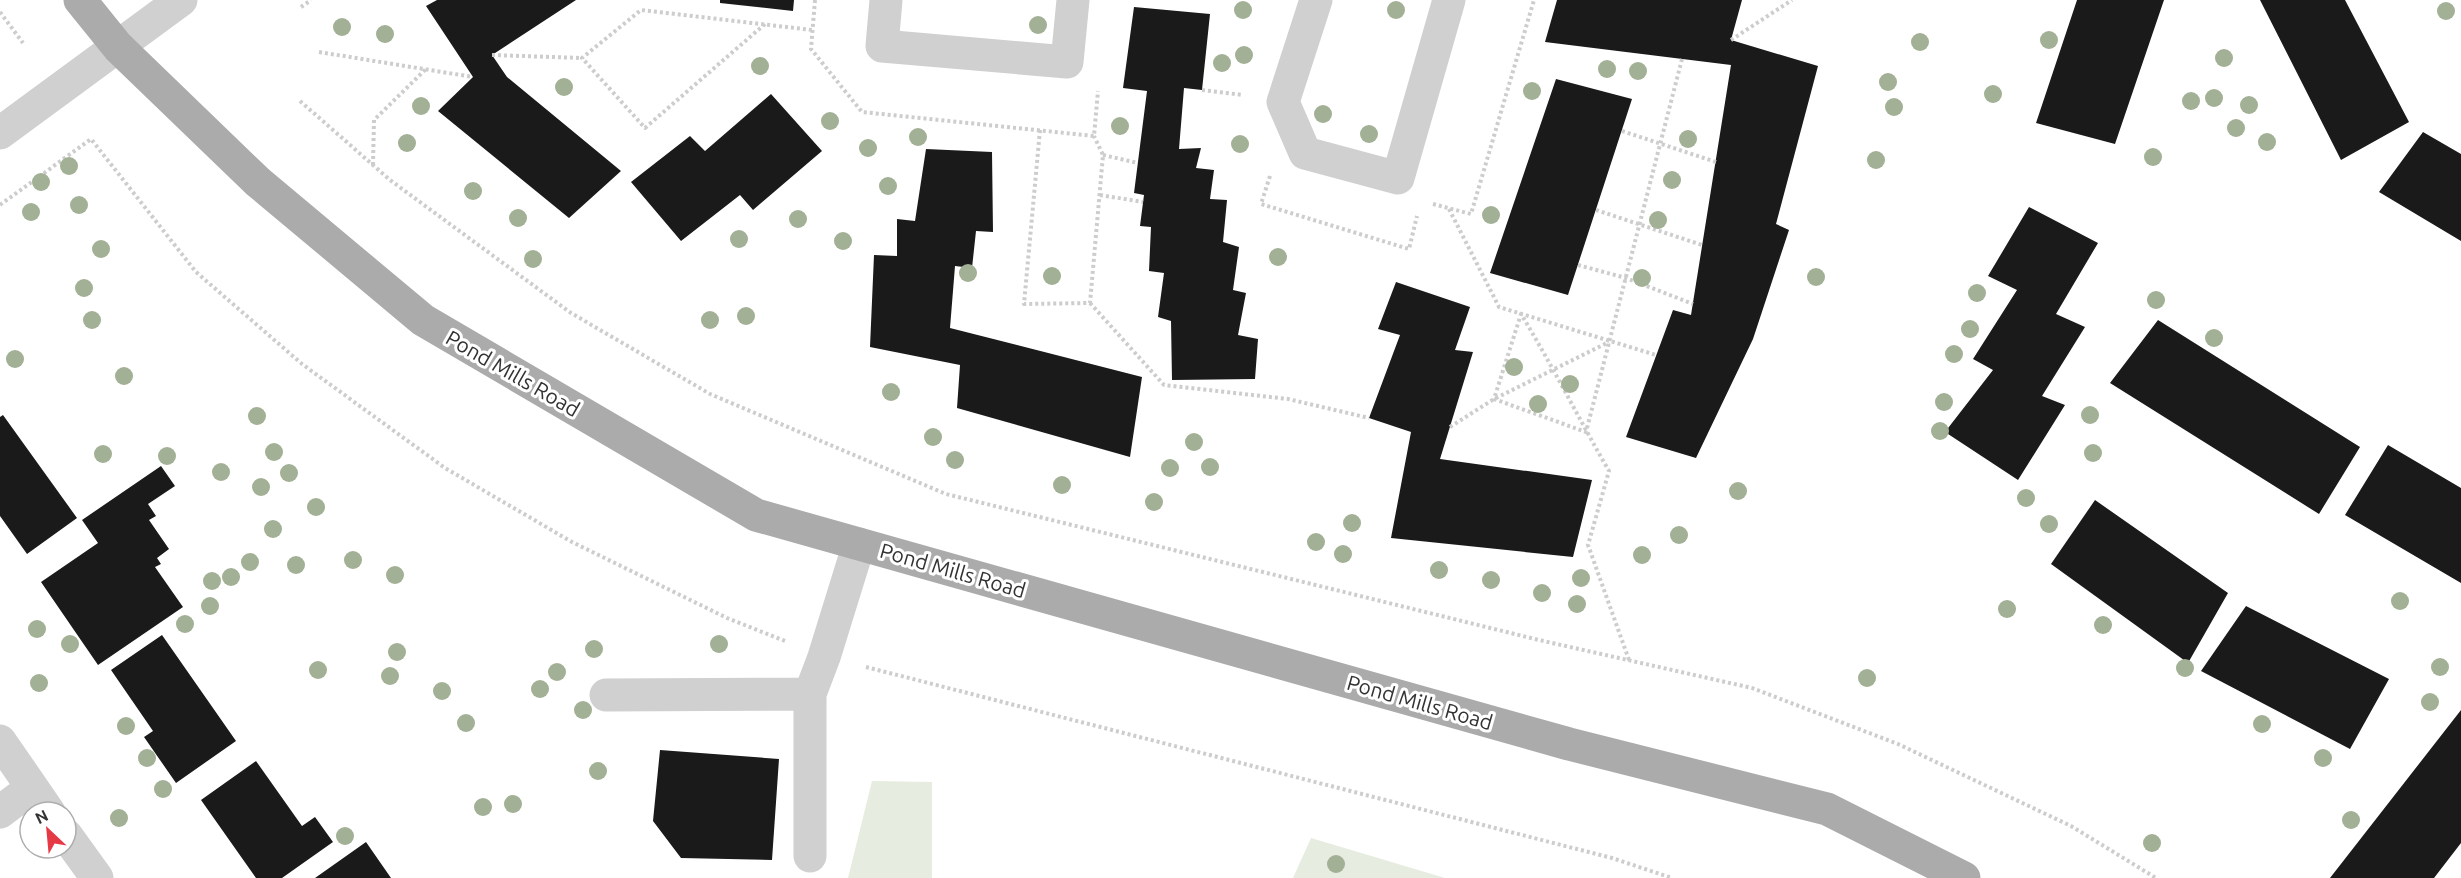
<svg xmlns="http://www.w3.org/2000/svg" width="2461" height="878" viewBox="0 0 2461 878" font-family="Ubuntu,sans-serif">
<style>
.green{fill:#e6ecdf}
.building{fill:#1a1a1a}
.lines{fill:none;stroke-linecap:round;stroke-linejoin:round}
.path{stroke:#cdcdcd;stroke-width:4;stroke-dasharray:3 3;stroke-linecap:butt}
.minor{stroke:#d0d0d0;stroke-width:33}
.major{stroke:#ababab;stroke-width:33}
.tree{fill:#a2b095}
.labels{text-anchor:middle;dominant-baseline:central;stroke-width:6;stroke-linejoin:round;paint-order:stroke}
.street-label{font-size:21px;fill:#333;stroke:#fff}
</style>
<rect width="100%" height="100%" fill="#fff"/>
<!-- green -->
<path class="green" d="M872,781l60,1v96h-84z
M1311,838l134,40h-152z"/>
<!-- building -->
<path class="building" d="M437,0h139l-84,55 15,22 114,94 -52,47 -131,-107 35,-34 -47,-71z
M720,0h74l-1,11 -73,-8z
M1557,0h185l-11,40 87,26 -42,158 13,6 -36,109 -57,119 -70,-21 47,-127 18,5 40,-250 -186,-23z
M2077,0h87l-49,144 -79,-21z
M2260,0h85l64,122 -68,38z
M1134,7l76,7 -8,76 -18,-2 -5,61 22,-1 -5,20 18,2 -4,29 17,1 -4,42 16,5 -6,43 13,3 -8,42 20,4 -3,40 -83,1 -1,-59 -13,-4 6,-44 -15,-2 2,-44 -11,-1 4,-31 -10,-2 13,-102 -24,-3z
M1556,79l76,20 -64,196 -78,-22z
M771,94l51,57 -69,59 -13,-15 -59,46 -50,-59 59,-46 15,15z
M2423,132l38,22v87l-82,-49z
M926,149l66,3 1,80 -17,-1 -4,37 -17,-2 -5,62 192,49 -12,80 -173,-49 3,-43 -90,-18 4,-92 23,1v-37l18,2z
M2029,207l69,36 -42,71 29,13 -43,69 23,9 -47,75 -73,-48 48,-62 -20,-11 44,-69 -29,-14z
M1396,282l74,25 -15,43 18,2 -33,107 152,21 -19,77 -182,-19 20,-106 -42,-14 31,-83 -22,-6z
M2158,320l202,127 -41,67 -209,-131z
M3,415l74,103 -50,36 -27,-38v-99z
M2388,445l73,43v95l-116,-68z
M161,466l14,20 -27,18 8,12 -7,4 20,29 -12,9 4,6 -6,3 28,40 -85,58 -57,-83 57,-39 -16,-23z
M2095,500l133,93 -40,70 -137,-99z
M2246,606l143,73 -39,70 -149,-78z
M162,635l74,106 -60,42 -32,-46 9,-6 -42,-61z
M2461,710v133l-27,35h-104z
M660,750l119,9 -7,101 -91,-2 -28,-37z
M256,761l46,65 13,-9 18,25 -51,36h-26l-55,-78z
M366,842l25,36h-76z"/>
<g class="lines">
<!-- path -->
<path class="path" d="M815,0l-4,49 51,63 232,24 4,-45
M301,7l10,-7
M0,12l23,31
M765,24l-120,104 -63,-70 59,-48 171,20
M1731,40l61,-40
M319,52l154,25
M492,55l90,3
M1202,90l41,5
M300,101l90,79 181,133 139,81 236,100 593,146 213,48 146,56 173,82 85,52
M1040,130l-16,174 66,-1 13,-148 -9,-19
M1622,131l94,31
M1103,155l35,8
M373,165l1,-45 52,-51
M1270,176l-9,28 148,45 8,-33
M1100,195l43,7
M1433,204l38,10 63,-214
M0,205l91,-66 105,133 106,92 143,104 127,74 155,76 58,23
M1449,209l50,98 157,48
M1596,210l106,35
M1578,265l48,13 67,26
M1090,303l74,82 124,14 81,19
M1450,427l44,-28 115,-57
M1629,660l-41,-115 21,-74c-30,-52 -57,-106 -88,-157l-27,85 92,33 96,-373
M866,667l746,191 60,20"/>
<!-- minor -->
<path class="minor" d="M886,0l-4,46 185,16 6,-62
M1316,0l-33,102 22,51 93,25 51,-178
M0,133l181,-133
M606,695l204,-1
M0,741l49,71
M0,812l32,-24
M66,835l31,43
M810,856v-162l14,-37 35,-113"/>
<!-- major -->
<path class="major" d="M80,0l38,47 140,135 165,138 333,195 813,229 258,65 137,69"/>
</g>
<!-- trees -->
<g class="tree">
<circle cx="1243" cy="10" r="9"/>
<circle cx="1396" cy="10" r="9"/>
<circle cx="2446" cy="11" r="9"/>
<circle cx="1038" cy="25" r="9"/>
<circle cx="342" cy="27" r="9"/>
<circle cx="385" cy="34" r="9"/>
<circle cx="2049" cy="40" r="9"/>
<circle cx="1920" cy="42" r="9"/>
<circle cx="1244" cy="55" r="9"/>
<circle cx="2224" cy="58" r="9"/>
<circle cx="1222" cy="63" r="9"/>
<circle cx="760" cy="66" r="9"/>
<circle cx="1607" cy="69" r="9"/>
<circle cx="1638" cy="71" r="9"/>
<circle cx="1888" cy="82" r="9"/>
<circle cx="564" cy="87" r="9"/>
<circle cx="1532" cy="91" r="9"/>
<circle cx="1993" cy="94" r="9"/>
<circle cx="2214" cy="98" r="9"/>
<circle cx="2191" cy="101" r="9"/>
<circle cx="2249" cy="105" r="9"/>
<circle cx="421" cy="106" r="9"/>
<circle cx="1894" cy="107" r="9"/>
<circle cx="1323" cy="114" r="9"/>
<circle cx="830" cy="121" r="9"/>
<circle cx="1120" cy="126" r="9"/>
<circle cx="2236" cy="128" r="9"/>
<circle cx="1369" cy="134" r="9"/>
<circle cx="918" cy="137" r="9"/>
<circle cx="1688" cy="139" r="9"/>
<circle cx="2267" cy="142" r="9"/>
<circle cx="407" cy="143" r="9"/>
<circle cx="1240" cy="144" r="9"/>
<circle cx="868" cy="148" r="9"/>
<circle cx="2153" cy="157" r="9"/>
<circle cx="1876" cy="160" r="9"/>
<circle cx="69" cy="166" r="9"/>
<circle cx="1672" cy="180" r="9"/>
<circle cx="41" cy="182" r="9"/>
<circle cx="888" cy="186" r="9"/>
<circle cx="473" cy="191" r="9"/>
<circle cx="79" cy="205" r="9"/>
<circle cx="31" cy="212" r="9"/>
<circle cx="1491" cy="215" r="9"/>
<circle cx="518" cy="218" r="9"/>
<circle cx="798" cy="219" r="9"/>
<circle cx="1658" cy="220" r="9"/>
<circle cx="739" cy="239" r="9"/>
<circle cx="843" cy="241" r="9"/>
<circle cx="101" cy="249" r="9"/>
<circle cx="1278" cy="257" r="9"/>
<circle cx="533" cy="259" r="9"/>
<circle cx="968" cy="273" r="9"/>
<circle cx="1052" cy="276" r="9"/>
<circle cx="1816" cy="277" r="9"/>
<circle cx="1642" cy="278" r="9"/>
<circle cx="84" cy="288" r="9"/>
<circle cx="1977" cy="293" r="9"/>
<circle cx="2156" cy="300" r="9"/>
<circle cx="746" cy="316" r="9"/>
<circle cx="92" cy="320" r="9"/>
<circle cx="710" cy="320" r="9"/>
<circle cx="1970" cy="329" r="9"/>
<circle cx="2214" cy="338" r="9"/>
<circle cx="1954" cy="354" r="9"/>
<circle cx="15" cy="359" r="9"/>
<circle cx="1514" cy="367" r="9"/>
<circle cx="124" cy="376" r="9"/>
<circle cx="1570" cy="384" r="9"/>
<circle cx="891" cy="392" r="9"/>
<circle cx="1944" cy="402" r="9"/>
<circle cx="1538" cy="404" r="9"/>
<circle cx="2090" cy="415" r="9"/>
<circle cx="257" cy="416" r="9"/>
<circle cx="1940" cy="431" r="9"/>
<circle cx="933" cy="437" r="9"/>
<circle cx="1194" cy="442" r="9"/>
<circle cx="274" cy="452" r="9"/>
<circle cx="2093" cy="453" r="9"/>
<circle cx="103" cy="454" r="9"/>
<circle cx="167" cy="456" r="9"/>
<circle cx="955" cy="460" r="9"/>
<circle cx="1210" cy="467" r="9"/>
<circle cx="1170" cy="468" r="9"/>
<circle cx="221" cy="472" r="9"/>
<circle cx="289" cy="473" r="9"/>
<circle cx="1062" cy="485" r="9"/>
<circle cx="261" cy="487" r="9"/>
<circle cx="1738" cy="491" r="9"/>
<circle cx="2026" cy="498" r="9"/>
<circle cx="1154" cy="502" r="9"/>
<circle cx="316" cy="507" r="9"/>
<circle cx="1352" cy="523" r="9"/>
<circle cx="2049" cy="524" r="9"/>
<circle cx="273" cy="529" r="9"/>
<circle cx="1679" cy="535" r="9"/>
<circle cx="1316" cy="542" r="9"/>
<circle cx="1343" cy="554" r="9"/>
<circle cx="1642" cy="555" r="9"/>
<circle cx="353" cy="560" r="9"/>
<circle cx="250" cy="562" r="9"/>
<circle cx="296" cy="565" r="9"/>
<circle cx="1439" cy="570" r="9"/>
<circle cx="395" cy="575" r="9"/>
<circle cx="231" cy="577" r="9"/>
<circle cx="1581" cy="578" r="9"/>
<circle cx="1491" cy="580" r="9"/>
<circle cx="212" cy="581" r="9"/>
<circle cx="1542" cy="593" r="9"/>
<circle cx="2400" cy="601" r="9"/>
<circle cx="1577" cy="604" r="9"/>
<circle cx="210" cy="606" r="9"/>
<circle cx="2007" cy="609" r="9"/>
<circle cx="185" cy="624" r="9"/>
<circle cx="2103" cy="625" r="9"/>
<circle cx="37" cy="629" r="9"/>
<circle cx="70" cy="644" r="9"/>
<circle cx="719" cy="644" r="9"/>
<circle cx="594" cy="649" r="9"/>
<circle cx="397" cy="652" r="9"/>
<circle cx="2440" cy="667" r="9"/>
<circle cx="2185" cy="668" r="9"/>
<circle cx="318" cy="670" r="9"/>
<circle cx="557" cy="672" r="9"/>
<circle cx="390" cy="676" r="9"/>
<circle cx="1867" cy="678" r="9"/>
<circle cx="39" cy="683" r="9"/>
<circle cx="540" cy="689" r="9"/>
<circle cx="442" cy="691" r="9"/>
<circle cx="2430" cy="702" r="9"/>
<circle cx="583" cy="710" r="9"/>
<circle cx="466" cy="723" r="9"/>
<circle cx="2262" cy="724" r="9"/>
<circle cx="126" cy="726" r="9"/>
<circle cx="147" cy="758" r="9"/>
<circle cx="2323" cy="758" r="9"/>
<circle cx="598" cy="771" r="9"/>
<circle cx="163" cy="789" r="9"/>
<circle cx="513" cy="804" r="9"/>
<circle cx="483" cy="807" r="9"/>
<circle cx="119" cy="818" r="9"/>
<circle cx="2351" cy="820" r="9"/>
<circle cx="345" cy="836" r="9"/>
<circle cx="2152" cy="843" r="9"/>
<circle cx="1336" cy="864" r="9"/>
</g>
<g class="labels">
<!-- street labels -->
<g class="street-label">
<text transform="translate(513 373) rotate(30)">Pond Mills Road</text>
<text transform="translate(953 570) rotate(16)">Pond Mills Road</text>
<text transform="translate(1420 702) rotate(16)">Pond Mills Road</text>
</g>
</g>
<!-- north arrow -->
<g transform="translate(48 830) rotate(334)"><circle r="28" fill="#ffffff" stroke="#adadad" stroke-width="1.5"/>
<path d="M0-4.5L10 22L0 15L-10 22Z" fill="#e63946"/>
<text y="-9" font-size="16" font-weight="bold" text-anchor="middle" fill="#333333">N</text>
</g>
</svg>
